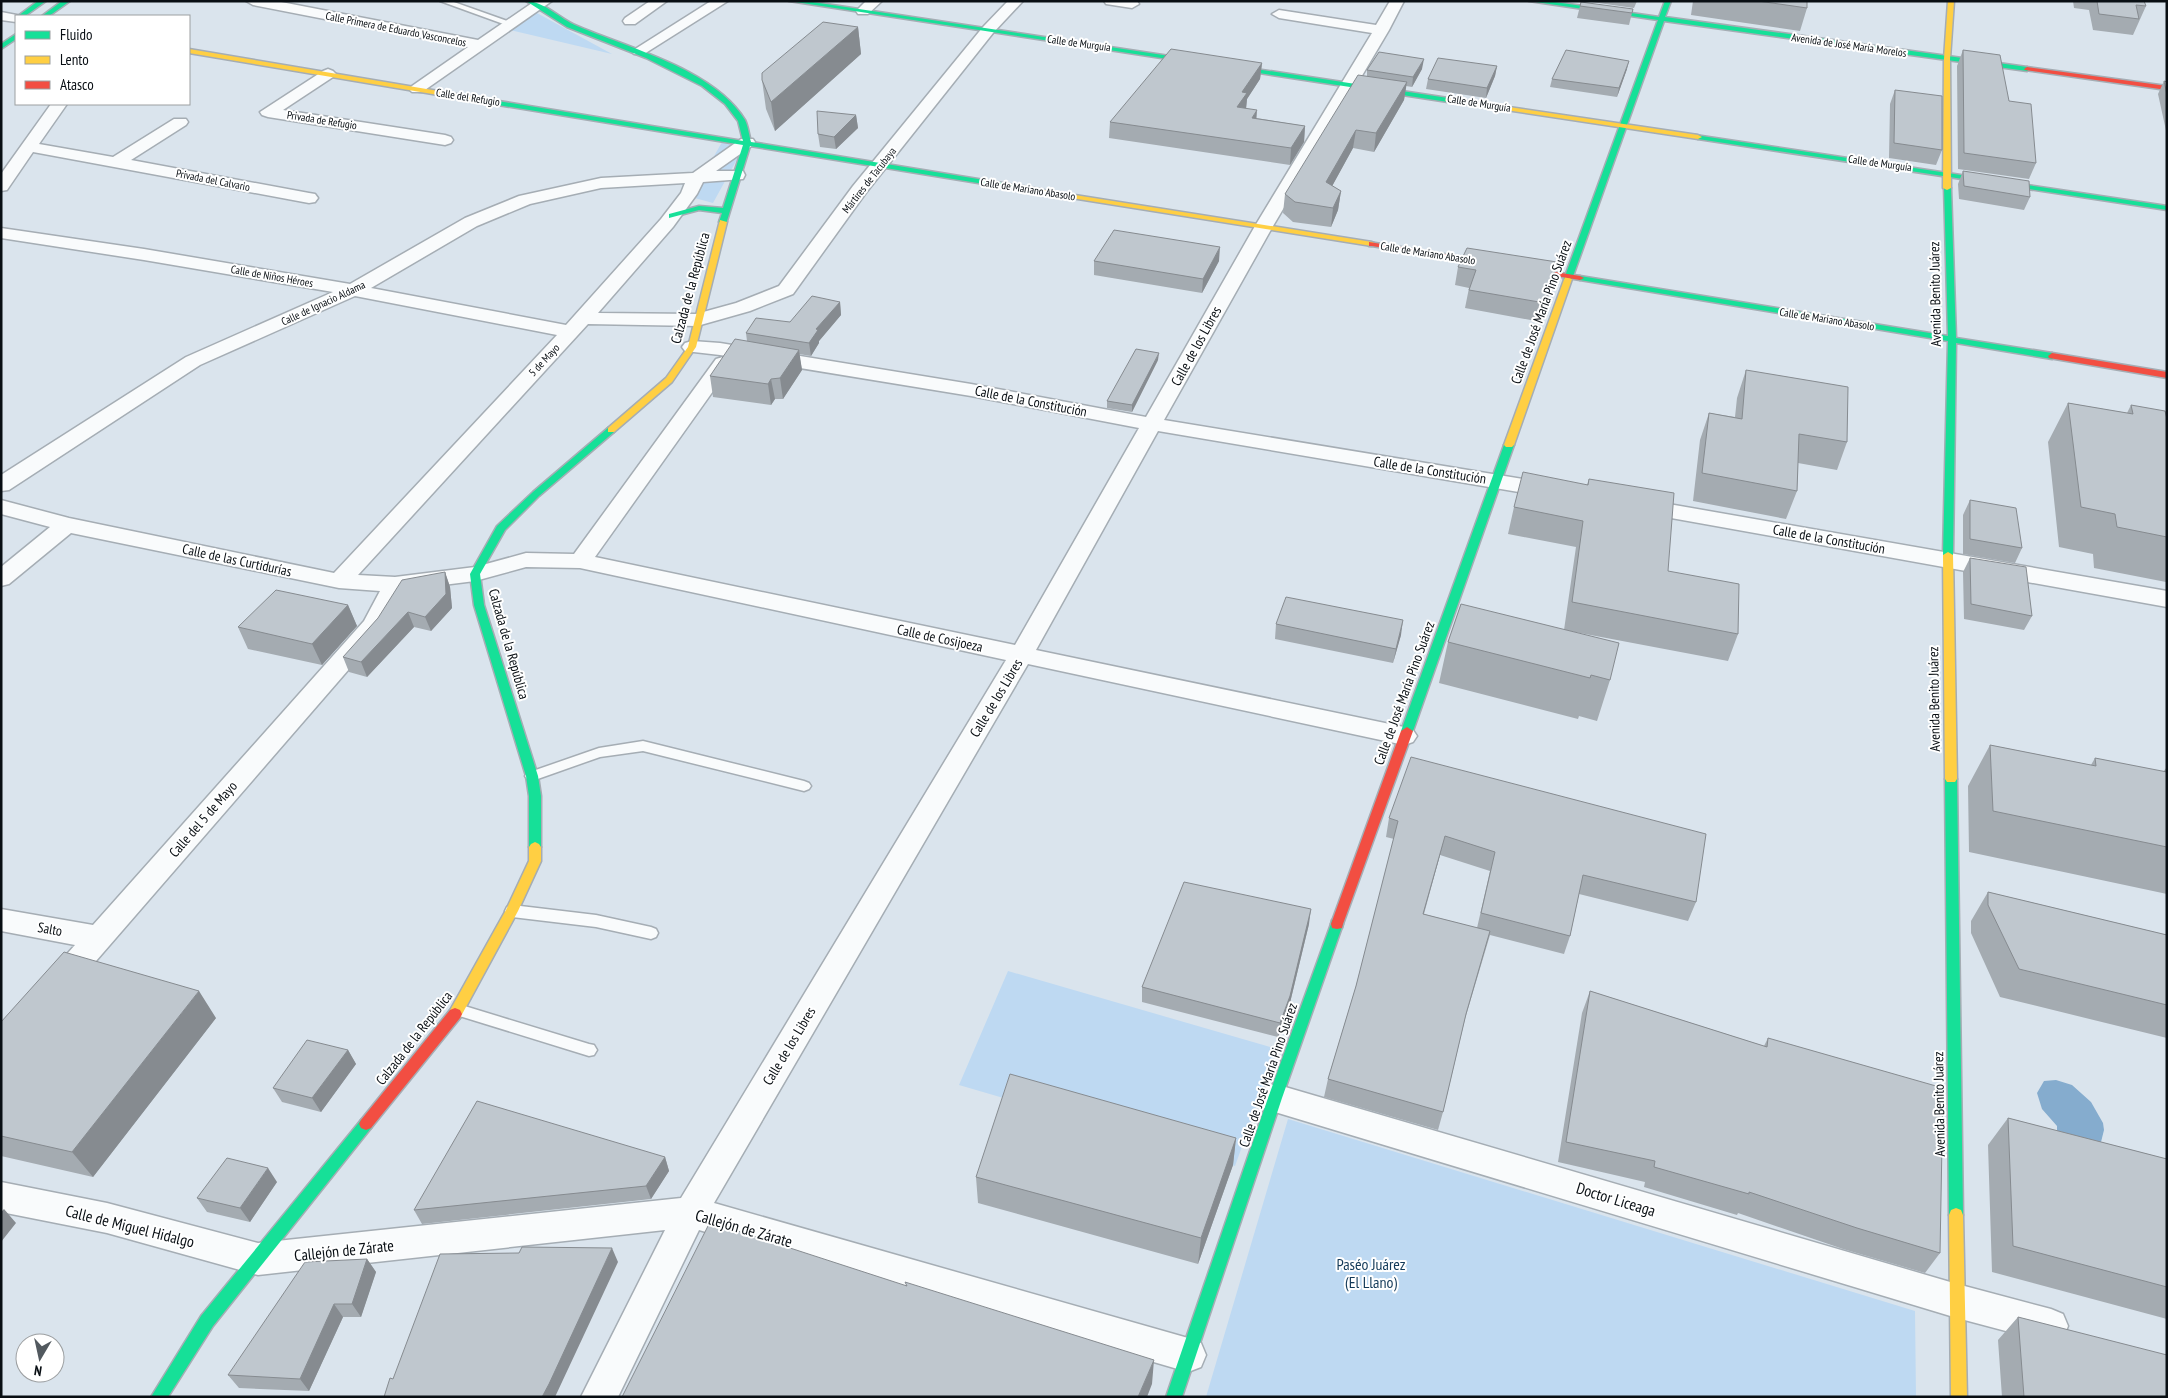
<svg xmlns="http://www.w3.org/2000/svg" width="2168" height="1398" viewBox="0 0 2168 1398" font-family="'PT Sans Narrow',sans-serif">
<style>
.green{fill:#bed9f2}
.water{fill:#85acce}
.lines{fill:none;stroke-linecap:round;stroke-linejoin:round}
.lane-casing{stroke:#a5adb4;stroke-width:3}
.street-casing{stroke:#a5adb4;stroke-width:3}
.fast-casing{stroke:#a5adb4;stroke-width:3}
.slow-casing{stroke:#a5adb4;stroke-width:3}
.jam-casing{stroke:#a5adb4;stroke-width:3}
.lane{fill:#f9fbfc;fill-rule:evenodd}
.street{fill:#f9fbfc;fill-rule:evenodd}
.fast{fill:#16e098;fill-rule:evenodd}
.slow{fill:#ffcf43;fill-rule:evenodd}
.jam{fill:#f24e42;fill-rule:evenodd}
.wall{fill:#a4abb1;fill-rule:evenodd}
.shaded-wall{fill:#868b90}
.building{fill:#bfc7ce;stroke:#868b90}
.labels{text-anchor:middle;dominant-baseline:central;stroke-width:4;stroke-linejoin:round;paint-order:stroke}
.far-street-label{font-size:11px;fill:#080e13;stroke:#fff}
.street-label{font-size:14px;fill:#080e13;stroke:#fff}
.near-street-label{font-size:16px;fill:#080e13;stroke:#fff}
.near-park-label{font-size:16px;fill:#123958;stroke:#fff}
</style>
<rect width="100%" height="100%" fill="#dae4ed"/>
<!-- green -->
<path class="green" d="M535,12l77,42 -102,-24z
M722,142l24,1 -33,60 -22,-6z
M1008,971l269,78 -42,117 -276,-81z
M1288,1119l627,192 1,86h-710z"/>
<!-- water -->
<path class="water" d="M2056,1080l16,5 19,17 12,21 1,7 -3,12 -44,-6v-10l-15,-17 -5,-16 7,-12z"/>
<g class="lines">
<!-- lane casing -->
<g class="lane-casing">
<path id="lane" d="M440,1h11l65,23 -7,2z
M643,741l161,40 5,2 2,3 -2,3 -5,2 -161,-40 -43,6 -68,24 -5,-2 -2,-3 2,-3 72,-25z
M512,905l84,10 55,12 5,2 2,4 -2,4 -5,2 -55,-12 -84,-10 -5,-2 -2,-4 2,-4z
M458,1004l131,40 5,1 3,5 -3,5 -5,1 -136,-42 -2,-4 2,-4z"/>
</g>
<!-- street casing -->
<g class="street-casing">
<path id="street" d="M246,1h30l202,39 57,-39h17l-130,91h-10l-3,-3 3,-3 56,-39 -215,-42z
M650,1h17l-32,23h-10l-2,-3 2,-3z
M711,1h17l-84,53h-10l-2,-3z
M866,1h16l-14,13h-10l-2,-3z
M1008,1h15l-30,32 -128,161 -72,100 -43,17 -53,15 -109,-2 -230,251 37,2 80,-10 51,-14 48,1 142,-195 7,-2 7,2 3,4 -138,194 420,88 124,-217 -168,-32 -251,-41 -35,-4 -3,-4 3,-4 7,-2 28,2 251,41 175,33 109,-191 117,-193 -93,-15 -7,-4 7,-4 97,15 14,-24h14l-15,29 -116,196 -109,194 390,64 8,2 3,5 -3,5 -8,2 -396,-67 -122,219 368,77 9,3 4,6 -4,6 -9,3 -376,-81 -314,539 474,135 13,5 5,12 -5,12 -13,5 -489,-142 -81,167h-37l84,-167 -407,45 -151,-42 -106,-21v-30l106,21 151,40 423,-45 325,-538 -426,-92 -54,-1 -51,14 -72,9 -21,41 -312,360 -10,3 -10,-3 -5,-9 5,-9 25,-28 -74,-14v-22l92,16 271,-304 16,-30 -41,-3 -268,-55 -62,51 -8,2v-19l49,-40 -49,-13v-14l68,18 265,55 223,-238 -202,-39 -155,69 -191,125 -8,1v-16l185,-118 147,-65 -189,-32 -143,-22v-10l143,21 206,35 115,-66 54,-22 82,-18 92,-5 48,-34h12l2,3 -2,3 -37,26h27l2,4 -2,4 -40,3 -6,12 -24,33 -75,86 98,1 40,-11 43,-17 74,-100 130,-159zM685,183l-4,10 -20,26 -95,106 -195,-37 106,-62 53,-22 71,-16z
M1104,1h33l2,3 -7,4 -26,-4z
M1,12l21,4h-6v6l-15,-2z
M328,69l5,2 3,3 -3,3 -50,33 162,25 6,2 2,3 -2,3 -6,2 -177,-28 -6,-2 -2,-3 63,-41z
M51,104h16l-28,40 74,13 61,-38h12l2,3 -2,3 -55,35 178,33 6,1 3,4 -3,4 -6,1 -276,-51 -26,38 -6,1v-17z
M1640,499l527,92v16l-535,-96 -3,-5 3,-5z
M1275,1084l682,200 94,25 12,5 5,12 -5,12 -12,5 -94,-25 -682,-206 -11,-4 -5,-10 5,-10z"/>
</g>
<!-- fast casing -->
<g class="fast-casing">
<path id="fast" d="M38,1h8l-21,15h-7z
M62,1h8l-21,15h-7z
M526,1c18,0 34,18 51,25 51,22 137,43 168,94 3,6 4,15 6,22l289,47 4,2 -4,2 -290,-47 -24,78 -7,-2 3,-9 -23,-3 -30,8v-4l30,-8 24,2 20,-63 -269,-44 -3,-2 3,-2 269,44 -5,-20 -13,-17 -23,-18 -56,-28 -79,-31z
M789,1h17l642,97 3,2 -3,2z
M1529,1h19l111,16 6,-16h6l-6,16 362,50 3,2 -3,2 -363,-50 -92,258 -4,2 -4,-2 94,-259z
M16,34v5l-15,10v-5z
M1695,135l472,71v4l-469,-71 -4,-2z
M1944,186l7,2 5,150 96,15 4,3 -4,3 -96,-16 -3,212 -5,3 -5,-3 5,-214 -368,-61 -4,-2 4,-2 368,60z
M611,427l3,1v4l-75,64 -34,34 -25,44 4,31 54,171 3,20v51l-2,3h-8l-2,-3v-51l-3,-20 -52,-171 -4,-31 27,-48 36,-34 75,-64z
M1509,442l5,3 -101,286 -6,4 -4,-1 -2,-3 103,-286z
M1951,775l4,1 2,3 6,436 -2,5 -5,2 -5,-2 -2,-5 -4,-436 2,-3z
M1337,919l5,1 1,4 -61,174 -100,299h-16l102,-299 63,-174 1,-4z
M366,1118l5,2 2,4 -2,4 -158,198 -45,71h-17l50,-81 160,-196z"/>
</g>
<!-- slow casing -->
<g class="slow-casing">
<path id="slow" d="M1948,1h6l-4,58 1,129 -4,2 -4,-2 1,-129z
M189,49l285,48 3,2 -3,2 -285,-48z
M1448,98l250,37 4,2 -4,2 -252,-38 -1,-1z
M1037,189l335,53 4,2 -4,2 -332,-53h-3z
M720,220l7,2 -31,125 -24,35 -58,50h-6v-4l58,-50 22,-31z
M1565,277h3l4,2 -58,166 -2,2h-6l-2,-2z
M1948,552l5,3 4,224 -2,3h-8l-2,-3 -2,-224z
M535,842l4,2 2,3v14l-23,50 -58,107 -5,2 -5,-2 -2,-4 58,-104 23,-49v-14l2,-3z
M1956,1208l5,2 2,5 4,182h-16l-2,-182 2,-5z"/>
</g>
<!-- jam casing -->
<g class="jam-casing">
<path id="jam" d="M2027,67l140,19v4l-142,-20 -1,-1z
M1369,242l211,34 4,2 -4,2 -208,-34h-3z
M2052,353l115,19v6l-118,-20 -1,-2z
M1407,727l6,4 -70,193 -1,4 -5,1 -5,-1 -1,-4 70,-193z
M455,1008l5,2 2,4 -2,4 -89,110 -5,2 -5,-2 -2,-4 2,-4 89,-110z"/>
</g>
<!-- lane -->
<use href="#lane" class="lane"/>
<!-- street -->
<use href="#street" class="street"/>
<!-- fast -->
<use href="#fast" class="fast"/>
<!-- slow -->
<use href="#slow" class="slow"/>
<!-- jam -->
<use href="#jam" class="jam"/>
</g>
<!-- wall -->
<path class="wall" d="M1584,1h53l-3,7z
M1693,1h114v7l-7,23 -109,-16z
M2073,1h71l2,5 -13,29 -40,-5 -4,-20 -15,-2z
M1580,6l53,3 -4,16 -52,-7z
M858,27l3,27 -86,77 -9,-22 -4,-29z
M1963,50l46,51 27,62 -7,16 -71,-10 -1,-103z
M1262,63l-2,16 -13,20 -1,9 10,10 49,8 -1,16 -14,23 -181,-27 1,-16z
M1497,66l-2,10 -9,22 -60,-9 2,-10z
M1422,69l-10,18 -6,-1 -2,14 -30,52 -21,-4 -21,38 9,5 -3,19 -7,17 -38,-5 -10,-9 2,-19 82,-118v-6z
M1627,69l-10,28 -67,-10 2,-8z
M2164,81l3,1v53l-9,-41z
M1895,90l47,60 -6,15 -47,-7 1,-54z
M856,115l2,13 -22,21 -16,-2 -2,-13z
M1963,171l67,26 -6,13 -65,-11 -1,-15z
M1094,261h125l-17,32 -108,-18z
M1557,262l-4,19 -12,41 -76,-14 4,-20 -14,-3 3,-18z
M840,302l1,13 -22,26v2l-8,13 -12,-2 3,16 -19,29h-8l-4,6 -58,-8 -3,-21 37,-35 -1,-8 44,-11z
M1158,360l-26,52 -25,-4v-7z
M1746,370l101,72 -10,28 -39,-7 -1,28 -11,28 -93,-18 7,-61 9,-27 26,4 2,-19z
M2068,403l59,10 4,-8 36,14 -1,163 -72,-14 -1,-14 -34,-7 -11,-105z
M1589,479l79,92 70,63 -10,27 -164,-31 12,-83 -68,-13 6,-27 73,-22z
M1970,500l52,48 -7,15 -52,-9v-39z
M1970,558l62,58 -8,14 -60,-11 -1,-47z
M445,572l5,15 2,21 -21,23 -17,-4 -47,50 -18,-5 -6,-15z
M1461,604l149,76 -13,41 -18,-5 -1,3 -139,-36 9,-41z
M348,605l9,21 -35,39 -74,-16 -10,-22z
M1276,624l125,11 -8,28 -118,-24z
M1990,745l101,20 4,-7 68,14 4,-5v127l-198,-42 -1,-66z
M1389,818l307,84 -8,19 -109,-27 -9,42 -6,18 -74,-19 -25,84 -22,93 -5,18 -114,-33 4,-18 28,-93 38,-147 -8,-2zM1440,855l50,16 -13,57 -53,-14z
M1988,892l179,43v103l-167,-41 -29,-64v-12z
M1309,924l-21,87 -10,26 -136,-35v-15z
M1590,991l174,55 4,-8 172,215 -15,20 -82,-24 -105,-36 -1,2 -93,-28 1,-5 -87,-20 24,-149z
M216,1018l-123,159 -92,-21v-134z
M348,1050l8,14 -35,48 -39,-10 -9,-14z
M2008,1118l159,41v160l-175,-47 -4,-127z
M1236,1138l-3,27 -35,99 -220,-61 -2,-26z
M665,1157l4,14 -18,28 -229,25 -8,-14z
M277,1182l-27,40 -43,-10 -10,-14z
M367,1259l9,13 -15,45h-18l-34,74 -70,-3 -11,-13z
M2018,1317l149,80h-165l-4,-57z"/>
<!-- shaded-wall -->
<path class="shaded-wall" d="M858,27l3,27 -86,77 -4,-29z
M1424,59l-2,10 -10,18 1,-10z
M1629,61l-2,8 -10,28 2,-9z
M1262,63l-2,16 -13,20 -1,10 -9,-2 5,-15z
M1497,66l-2,10 -9,22 1,-10z
M1407,82l-3,18 -30,52 2,-19z
M1257,110l-1,16 -4,-8z
M856,115l2,13 -22,21 -2,-12z
M1305,126l-1,16 -14,23 1,-17z
M1356,130l-3,18 -29,53 2,-19z
M1341,191l-3,19 -7,17 2,-19z
M1220,247l-1,14 -17,32 1,-14z
M1557,262l-4,19 -12,41 4,-19z
M840,302l1,13 -22,26v2l-8,13 -2,-13 7,-14z
M799,350l3,20 -19,29 -3,-21z
M1159,353l-1,7 -26,52v-7z
M771,379l4,20 -4,6 -3,-21z
M445,572l5,15 2,21 -21,23 -6,-14z
M348,605l9,21 -35,39 -10,-21z
M408,612l6,15 -47,50 -6,-15z
M1403,620l-2,15 -8,28 3,-14z
M1445,836l-5,19 -22,77 5,-18z
M1311,909l-2,15 -21,87 -10,26 2,-14z
M199,991l17,27 -123,159 -21,-25z
M348,1050l8,14 -35,48 -9,-14z
M1236,1138l-3,27 -35,99 3,-26z
M665,1157l4,14 -18,28 -5,-13z
M268,1168l9,14 -27,40 -10,-14z
M4,1209l12,14 -15,19v-30z
M612,1248l6,14 -63,135h-13z
M367,1259l9,13 -15,45 -9,-13z
M334,1304l9,13 -34,74 -9,-12z
M1154,1360l-2,24 -5,13h-9z"/>
<!-- building -->
<path class="building" d="M1758,1h49v7z
M2097,1h47l2,5 -10,-1 3,14 -40,-5z
M1581,2l52,7 -1,4 -52,-7z
M823,22l35,5 -87,75 -9,-22v-7z
M1171,49l91,14 -20,29 5,1 -10,14 20,3 -5,8 53,8 -14,22 -181,-26z
M1566,50l63,11 -10,27 -67,-9z
M1963,50l37,5 9,46 22,3 5,59 -72,-10z
M1379,52l45,7 -11,18 -46,-7z
M1438,58l59,8 -10,22 -59,-9z
M1358,75l49,7 -31,51 -20,-3 -30,52 15,9 -8,17 -38,-6 -10,-8z
M2164,81l3,1v13z
M1895,90l47,6v54l-48,-7z
M817,111l39,4 -22,22 -16,-3z
M1963,171l66,10 1,16 -66,-11z
M1114,230l106,17 -17,32 -109,-18z
M1467,248l90,14 -12,41 -76,-13 7,-20 -18,-3z
M812,296l28,6 -24,27 2,1 -9,13 -63,-10 10,-15 34,4z
M735,339l64,11 -19,28 -9,1 -3,5 -58,-8z
M1136,349l23,4 -27,52 -25,-4z
M1746,370l102,17 -1,55 -48,-8 -2,57 -95,-18 7,-60 33,6z
M2068,403l65,11 -2,-9 34,6 2,8v118l-50,-10 -2,-13 -34,-7z
M1523,472l65,13 1,-6 85,14 -6,78 71,13 -1,50 -166,-32 11,-81 -69,-14z
M1970,500l46,8 6,40 -52,-9z
M1970,558l56,9 6,49 -61,-12z
M445,572l1,22 -21,23 -17,-5 -47,50 -18,-5 35,-39 24,-38z
M276,590l72,15 -36,39 -74,-17z
M1286,597l117,23 -7,29 -120,-25z
M1461,604l158,39 -9,37 -19,-5 -1,3 -142,-36z
M1990,745l106,21 -1,-8 72,14v75l-174,-36z
M1411,757l295,77 -10,68 -113,-27 -13,61 -89,-23 14,-61 -50,-16 -22,78 67,17 -24,83 -23,98 -115,-33 28,-93 42,-165 -9,-3z
M1184,882l127,27 -21,87 -10,27 -138,-36z
M1988,892l179,43v70l-148,-36 -31,-64z
M64,952l135,39 -127,161 -71,-16v-114z
M1590,991l177,56 1,-9 175,50 -3,165 -83,-25 -108,-36v2l-95,-27 1,-6 -89,-19z
M307,1040l41,10 -36,48 -39,-10z
M1010,1074l226,64 -35,100 -225,-61z
M477,1101l188,56 -19,29 -232,24z
M2008,1118l159,41v128l-154,-41z
M227,1158l41,10 -28,40 -43,-10z
M710,1222l197,64 -2,-4 249,78 -16,37h-516z
M522,1247l90,1 -63,136 -7,13h-158l6,-19 3,1 47,-125 79,-1z
M367,1259l-15,45h-18l-34,75 -72,-4 77,-113z
M2018,1317l149,38v42h-143z"/>
<g class="labels">
<!-- far-street labels -->
<g class="far-street-label">
<text transform="translate(396 29) rotate(11)">Calle Primera de Eduardo Vasconcelos</text>
<text transform="translate(1079 43) rotate(8)">Calle de Murguía</text>
<text transform="translate(1849 45) rotate(8)">Avenida de José María Morelos</text>
<text transform="translate(468 97) rotate(9)">Calle del Refugio</text>
<text transform="translate(1479 103) rotate(9)">Calle de Murguía</text>
<text transform="translate(322 120) rotate(9)">Privada de Refugio</text>
<text transform="translate(1880 163) rotate(8)">Calle de Murguía</text>
<text transform="translate(213 180) rotate(11)">Privada del Calvario</text>
<text transform="translate(869 180) rotate(-52)">Mártires de Tacubaya</text>
<text transform="translate(1028 189) rotate(9)">Calle de Mariano Abasolo</text>
<text transform="translate(1428 253) rotate(9)">Calle de Mariano Abasolo</text>
<text transform="translate(272 276) rotate(10)">Calle de Niños Héroes</text>
<text transform="translate(323 303) rotate(-25)">Calle de Ignacio Aldama</text>
<text transform="translate(1827 319) rotate(9)">Calle de Mariano Abasolo</text>
<text transform="translate(544 360) rotate(-47)">5 de Mayo</text>
</g>
<!-- street labels -->
<g class="street-label">
<text transform="translate(690 288) rotate(-75)">Calzada de la República</text>
<text transform="translate(1935 294) rotate(-91)">Avenida Benito Juárez</text>
<text transform="translate(1541 312) rotate(-70)">Calle de José María Pino Suárez</text>
<text transform="translate(1196 346) rotate(-61)">Calle de los Libres</text>
<text transform="translate(1031 401) rotate(11)">Calle de la Constitución</text>
<text transform="translate(1430 470) rotate(9)">Calle de la Constitución</text>
<text transform="translate(1829 539) rotate(10)">Calle de la Constitución</text>
<text transform="translate(237 560) rotate(12)">Calle de las Curtidurías</text>
<text transform="translate(940 638) rotate(12)">Calle de Cosijoeza</text>
<text transform="translate(509 644) rotate(74)">Calzada de la República</text>
<text transform="translate(1404 693) rotate(-70)">Calle de José María Pino Suárez</text>
<text transform="translate(996 698) rotate(-59)">Calle de los Libres</text>
<text transform="translate(1934 699) rotate(-91)">Avenida Benito Juárez</text>
<text transform="translate(203 819) rotate(-49)">Calle del 5 de Mayo</text>
<text transform="translate(50 929) rotate(10)">Salto</text>
<text transform="translate(414 1038) rotate(-52)">Calzada de la República</text>
<text transform="translate(789 1046) rotate(-59)">Calle de los Libres</text>
<text transform="translate(1268 1075) rotate(-71)">Calle de José María Pino Suárez</text>
<text transform="translate(1939 1104) rotate(-91)">Avenida Benito Juárez</text>
</g>
<!-- near-street labels -->
<g class="near-street-label">
<text transform="translate(1616 1199) rotate(17)">Doctor Liceaga</text>
<text transform="translate(130 1226) rotate(14)">Calle de Miguel Hidalgo</text>
<text transform="translate(744 1228) rotate(16)">Callejón de Zárate</text>
<text transform="translate(344 1250) rotate(-6)">Callejón de Zárate</text>
</g>
<!-- near-park labels -->
<g class="near-park-label">
<text x="1371" y="1264">Paséo Juárez<tspan x="1371" dy="18">(El Llano)</tspan></text>
</g>
</g>
<!-- border -->
<rect width="2168" height="1398" fill="none" stroke="#080e13" stroke-width="5"/>
<!-- legend -->
<rect x="15" y="15" width="175" height="90" fill="#ffffff" stroke="#9c9fa1"/>
<rect x="25" y="31" width="25" height="8" fill="#16e098" stroke="#9c9fa1"/>
<text x="60" y="40" font-size="15" fill="#080e13">Fluido</text>
<rect x="25" y="56" width="25" height="8" fill="#ffcf43" stroke="#9c9fa1"/>
<text x="60" y="65" font-size="15" fill="#080e13">Lento</text>
<rect x="25" y="81" width="25" height="8" fill="#f24e42" stroke="#9c9fa1"/>
<text x="60" y="90" font-size="15" fill="#080e13">Atasco</text>
<!-- north arrow -->
<g transform="translate(40 1358) rotate(189)"><circle r="24" fill="#ffffff" stroke="#9c9fa1"/>
<path d="M0-4L9 19L0 12L-9 19Z" fill="#52595f"/>
<text y="-8" font-size="14" font-weight="bold" text-anchor="middle" fill="#080e13">N</text>
</g>
</svg>
